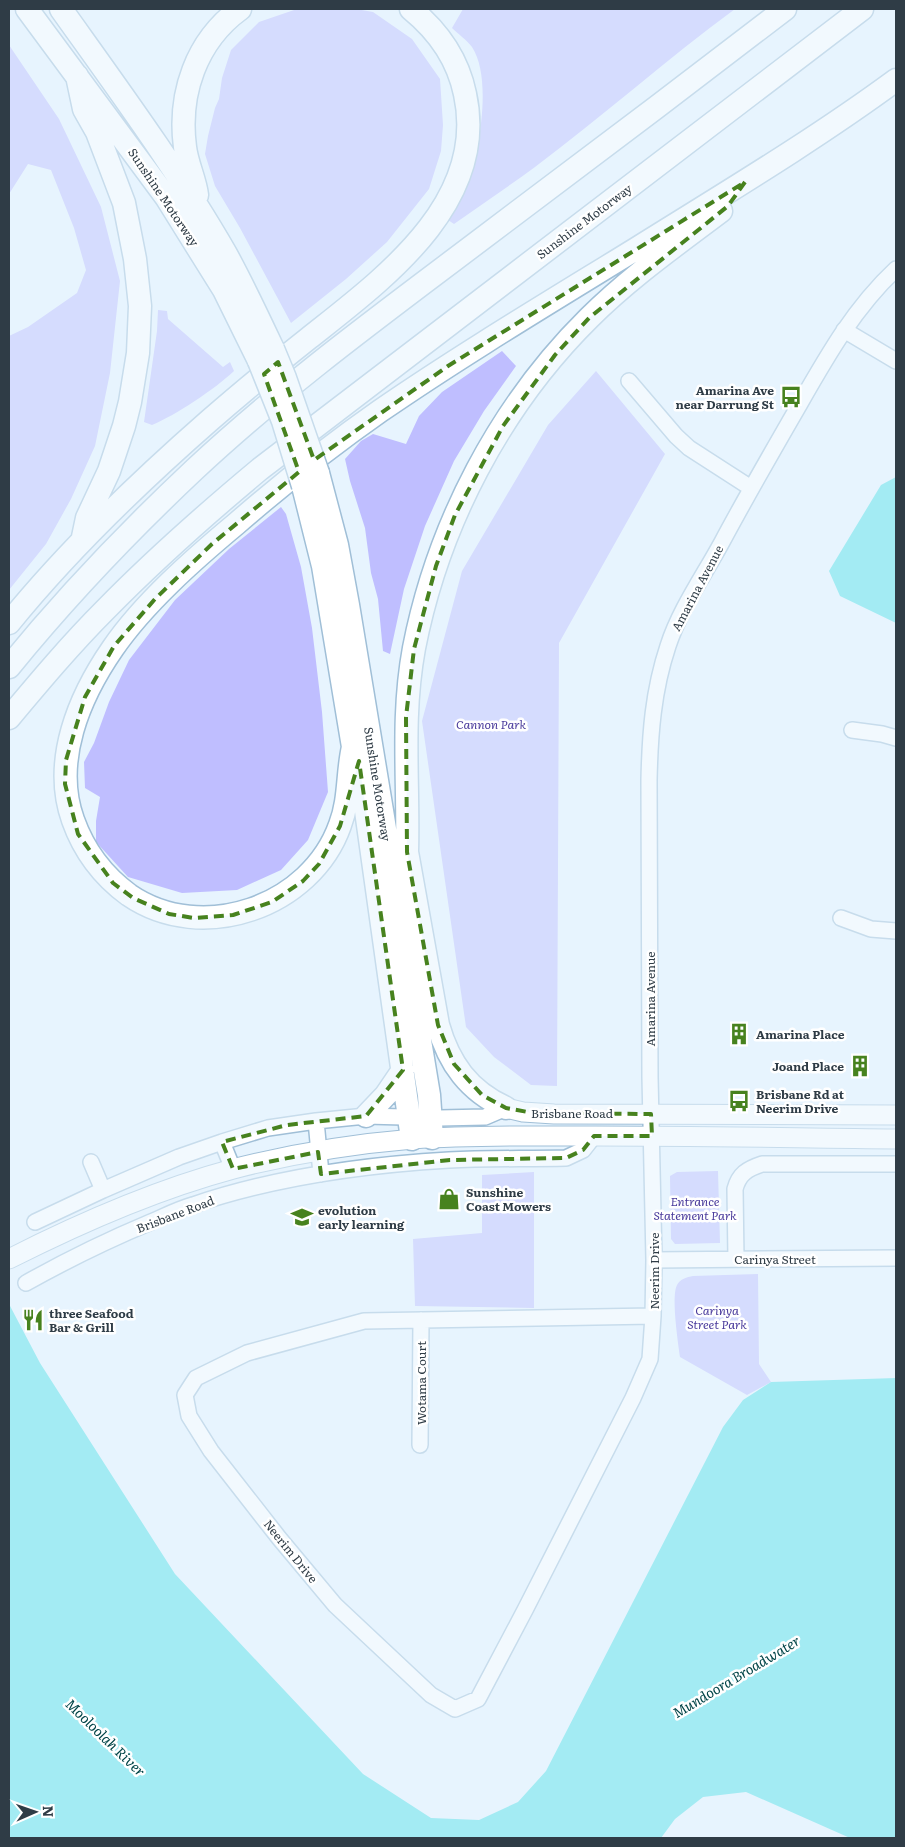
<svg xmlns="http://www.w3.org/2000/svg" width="905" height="1847" viewBox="0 0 905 1847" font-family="Literata,serif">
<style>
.green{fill:#bfbeff}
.water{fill:#51e0e7}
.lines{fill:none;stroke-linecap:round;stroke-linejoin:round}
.minor-casing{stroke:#a0bfd7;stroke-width:18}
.major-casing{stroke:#a0bfd7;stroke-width:21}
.highway-casing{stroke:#a0bfd7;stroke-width:25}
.minor{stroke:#fff;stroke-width:15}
.major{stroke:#fff;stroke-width:19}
.highway{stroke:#fff;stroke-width:22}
.highway-bridge-casing{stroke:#a0bfd7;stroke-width:25;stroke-linecap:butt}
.highway-bridge{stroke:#fff;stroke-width:22}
.marked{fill:none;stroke:#47821e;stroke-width:4;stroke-dasharray:10 6;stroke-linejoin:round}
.labels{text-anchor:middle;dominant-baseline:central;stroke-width:5;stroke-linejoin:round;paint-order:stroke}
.street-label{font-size:12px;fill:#2f3c46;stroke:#fff}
.poi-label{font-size:12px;font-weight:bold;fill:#2f3c46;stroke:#fff;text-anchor:start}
.park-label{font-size:12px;font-style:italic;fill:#4a3b9c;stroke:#fff}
.water-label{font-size:14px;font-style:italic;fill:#004447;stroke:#fff}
</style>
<rect width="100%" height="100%" fill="#e7f4fe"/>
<!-- green -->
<path class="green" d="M297,9h59l17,3 39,27 28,40 3,46 -2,26 -12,38 -42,53 -41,37 -55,44 -51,-95 -25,-42 -10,-32 3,-18 7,-28 4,-9 3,-21 9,-28 28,-28z
M463,9h272c-68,50 -132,107 -200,158 -26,19 -54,38 -81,57l-6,-4c5,-10 12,-20 17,-31 14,-33 28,-110 7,-142 -5,-7 -14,-13 -20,-19z
M9,45l50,74 42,88 19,74 -10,92 -15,73 -24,53 -25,45 -37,46v-254l19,-9 49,-34 9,-23 -12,-42 -23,-58 -23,-6 -19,30z
M158,310l9,1 1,8 55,48 7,-5 4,9c-19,18 -58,44 -82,54l-8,-3 13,-91z
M502,351l14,15 -32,45 -30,50 -29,65 -21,63 -14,65 -7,-3 -5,-52 -7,-26 -6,-45 -15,-47 -5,-22 16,-18 12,-7 33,10 13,-28 23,-24z
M596,371l69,83 -106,189 -2,443 -26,-1 -37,-28 -28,-30 -44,-306 40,-150 86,-146z
M281,507l5,7 15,53 11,61 10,84 6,80 -20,48 -27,30 -44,20 -55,3 -54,-16 -32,-35v-21l4,-24 -15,-9 -1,-26 10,-19 15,-41 20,-42 46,-60 54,-51z
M718,1171l2,72 -45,1 -4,-5 -1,-63 7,-4z
M534,1172v136l-119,-2 -2,-67 69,-6v-58z
M758,1274l1,90 12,18 -24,13 -67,-38c-2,-15 -9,-60 -3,-72 3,-6 10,-8 16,-9z"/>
<!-- water -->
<path class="water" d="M896,477v146l-56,-27 -11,-25 52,-86z
M9,1304l31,59 135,211 188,200 68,44 48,2 39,-18 28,-31 177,-344 20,-27 28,-18 125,-4v460h-46l-104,-46 -43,5 -28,22 -14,19h-652z"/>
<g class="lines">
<!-- minor casing -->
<g class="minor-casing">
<path id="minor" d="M844,330l52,31
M629,381l47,55 13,12 62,40
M852,730l30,4 14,4
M841,918l30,11 25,2
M316,1121l5,53
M222,1142l11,27
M91,1162l12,28
M35,1222l68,-32 76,-33 43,-15 46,-14 48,-7 50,-5 74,2 45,-1 21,-9
M736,1259l-1,-70c4,-15 12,-20 27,-25h134
M654,1260l242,-2
M26,1283c41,-23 82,-43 125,-61 14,-6 28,-13 42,-17 82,-28 170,-40 256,-45 39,-2 78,-1 117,-2l17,-8 11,-14
M653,1316l-3,43 -17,39 -108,212 -47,89 -23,10 -24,-14 -96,-90 -56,-67 -68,-87 -22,-35 -4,-21 11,-17 51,-25 117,-32 289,-5 1,-56 -4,-183 -1,-297c1,-46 4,-89 19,-134 12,-37 35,-69 54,-104 24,-45 50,-90 76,-135 28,-49 56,-99 98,-138
M420,1445l1,-125"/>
</g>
<!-- major casing -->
<g class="major-casing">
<path id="major" d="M506,1108l17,4 31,2 342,1
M9,1259c71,-36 146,-69 224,-90 58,-15 120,-25 180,-30 60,-4 122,-3 182,-3 101,0 201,2 301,3"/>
</g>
<!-- highway casing -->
<g class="highway-casing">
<path id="highway" d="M27,9l139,188 58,93 35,71
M61,9c57,80 116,160 165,245 17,31 32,63 47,95
M77,76l7,33 13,23 27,71 11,56 5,47 -2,47 -8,49 -6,24 -15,45 -22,47 -4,19
M197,195c-2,-16 -10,-31 -12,-48 -7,-53 11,-106 55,-138
M318,473l19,72 11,60 81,490 3,43
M303,486l20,80 30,181 8,28 51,364
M9,623c60,-74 129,-140 201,-203 32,-28 65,-55 99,-82 73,-58 180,-135 156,-244 -7,-34 -27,-63 -54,-85
M9,667c57,-70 120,-136 186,-198 91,-85 193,-159 292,-234 100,-75 199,-150 298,-226
M9,718c31,-37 62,-74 96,-108 49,-50 101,-96 155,-141l602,-460
M353,747c-6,26 -3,52 -13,78 -29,82 -138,120 -211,70 -26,-19 -45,-44 -56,-75 -21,-59 6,-123 40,-172 31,-45 81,-89 123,-124 46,-40 94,-78 144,-113 83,-57 170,-109 256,-162 88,-55 177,-108 260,-169
M402,839l5,13 31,173c11,39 31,66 68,83
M407,852c2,-69 -6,-134 7,-204 24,-123 86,-242 175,-330 40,-40 87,-73 132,-107
M366,1116l20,-21 17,-25"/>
</g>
<!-- minor -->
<use href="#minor" class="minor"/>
<!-- major -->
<use href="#major" class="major"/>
<!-- highway -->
<use href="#highway" class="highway"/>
<!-- highway-bridge casing -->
<g class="highway-bridge-casing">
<path id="highway-bridge" d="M273,349l12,29 33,95
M259,361l24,60 20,65"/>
</g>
<!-- highway-bridge -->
<use href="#highway-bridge" class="highway-bridge"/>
</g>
<!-- marked area -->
<path d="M0 0H905V1847H0ZM745,182l-17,24 -139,112 -34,37 -52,71 -48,89 -19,51 -22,83 -8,68 1,135 31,173 16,39 28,31 24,13 27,5 118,1 1,22h-58l-11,14 -17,8 -116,2 -129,14 -3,-22 -85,17 -11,-27 65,-17 79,-9 37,-46 -44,-309 -19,65 -21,38 -16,17 -31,21 -39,13 -39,3 -25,-4 -36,-16 -20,-15 -35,-49 -13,-50 1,-24 19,-63 29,-51 41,-47 57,-55 87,-72 -35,-98 14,-12 36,98 134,-94z" fill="#e7f4fe" fill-opacity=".55" fill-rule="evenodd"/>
<path class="marked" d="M745,182l-17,24 -139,112 -34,37 -52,71 -48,89 -19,51 -22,83 -8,68 1,135 31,173 16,39 28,31 24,13 27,5 118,1 1,22h-58l-11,14 -17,8 -116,2 -129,14 -3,-22 -85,17 -11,-27 65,-17 79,-9 37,-46 -44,-309 -19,65 -21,38 -16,17 -31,21 -39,13 -39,3 -25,-4 -36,-16 -20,-15 -35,-49 -13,-50 1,-24 19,-63 29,-51 41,-47 57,-55 87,-72 -35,-98 14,-12 36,98 134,-94z"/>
<!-- icons -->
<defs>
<g id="bus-bare" transform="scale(1.725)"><path d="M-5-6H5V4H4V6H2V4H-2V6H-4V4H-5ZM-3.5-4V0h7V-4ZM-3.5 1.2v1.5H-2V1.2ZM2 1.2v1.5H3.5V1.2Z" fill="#47821e" stroke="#fff" stroke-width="2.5" paint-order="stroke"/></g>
<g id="building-bare" transform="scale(1.725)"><path d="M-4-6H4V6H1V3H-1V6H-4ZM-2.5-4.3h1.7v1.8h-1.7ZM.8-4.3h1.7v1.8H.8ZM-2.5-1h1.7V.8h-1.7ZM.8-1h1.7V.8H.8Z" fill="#47821e" stroke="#fff" stroke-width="2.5" paint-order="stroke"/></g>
<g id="shop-bare" transform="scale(1.725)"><path d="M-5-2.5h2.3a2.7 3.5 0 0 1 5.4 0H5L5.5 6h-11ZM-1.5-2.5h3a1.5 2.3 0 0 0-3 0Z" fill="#47821e" stroke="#fff" stroke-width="2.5" paint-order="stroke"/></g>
<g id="school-bare" transform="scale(1.725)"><path d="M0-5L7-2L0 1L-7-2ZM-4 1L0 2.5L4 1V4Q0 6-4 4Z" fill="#47821e" stroke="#fff" stroke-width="2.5" paint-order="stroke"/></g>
<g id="restaurant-bare" transform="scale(1.725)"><path d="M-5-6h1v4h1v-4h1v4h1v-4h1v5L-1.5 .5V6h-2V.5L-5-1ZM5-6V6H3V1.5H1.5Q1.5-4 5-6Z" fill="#47821e" stroke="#fff" stroke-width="2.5" paint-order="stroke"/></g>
</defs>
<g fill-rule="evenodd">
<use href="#bus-bare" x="791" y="397"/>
<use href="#building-bare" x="739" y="1034"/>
<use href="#building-bare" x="860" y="1066"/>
<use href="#bus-bare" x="739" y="1101"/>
<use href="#shop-bare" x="449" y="1199"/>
<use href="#school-bare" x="302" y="1217"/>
<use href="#restaurant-bare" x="33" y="1320"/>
</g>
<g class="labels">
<!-- street labels -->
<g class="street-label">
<text transform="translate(164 197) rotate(56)">Sunshine Motorway</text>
<text transform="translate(584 221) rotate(-37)">Sunshine Motorway</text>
<text transform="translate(697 588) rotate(-62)">Amarina Avenue</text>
<text transform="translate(378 784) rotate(81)">Sunshine Motorway</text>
<text transform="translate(650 999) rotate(-90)">Amarina Avenue</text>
<text x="572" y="1113">Brisbane Road</text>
<text transform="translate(175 1214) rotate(-21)">Brisbane Road</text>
<text x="775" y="1259">Carinya Street</text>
<text transform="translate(654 1271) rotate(-90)">Neerim Drive</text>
<text transform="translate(421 1383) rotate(-90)">Wotama Court</text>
<text transform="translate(291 1551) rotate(51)">Neerim Drive</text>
</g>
<!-- poi labels -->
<g class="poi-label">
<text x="774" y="390" text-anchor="end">Amarina Ave<tspan x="774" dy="14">near Darrung St</tspan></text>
<text x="756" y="1034">Amarina Place</text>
<text x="844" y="1066" text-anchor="end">Joand Place</text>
<text x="756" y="1094">Brisbane Rd at<tspan x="756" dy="14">Neerim Drive</tspan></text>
<text x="466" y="1192">Sunshine<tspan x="466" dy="14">Coast Mowers</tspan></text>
<text x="318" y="1210">evolution<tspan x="318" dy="14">early learning</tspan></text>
<text x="49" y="1313">three Seafood<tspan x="49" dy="14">Bar &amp; Grill</tspan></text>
</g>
<!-- park labels -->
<g class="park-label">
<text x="491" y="724">Cannon Park</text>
<text x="695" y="1201">Entrance<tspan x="695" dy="14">Statement Park</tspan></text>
<text x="717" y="1310">Carinya<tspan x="717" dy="14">Street Park</tspan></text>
</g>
<!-- water labels -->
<g class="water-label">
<text transform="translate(736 1676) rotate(-31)">Mundoora Broadwater</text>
<text transform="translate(106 1737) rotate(44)">Mooloolah River</text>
</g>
</g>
<!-- border -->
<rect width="905" height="1847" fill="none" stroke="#2f3c46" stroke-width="20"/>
<!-- north arrow -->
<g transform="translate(35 1812) rotate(88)" stroke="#ffffff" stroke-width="4" paint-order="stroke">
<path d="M0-4L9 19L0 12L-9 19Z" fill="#2f3c46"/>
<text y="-8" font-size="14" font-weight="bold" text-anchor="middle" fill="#2f3c46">N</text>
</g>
</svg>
